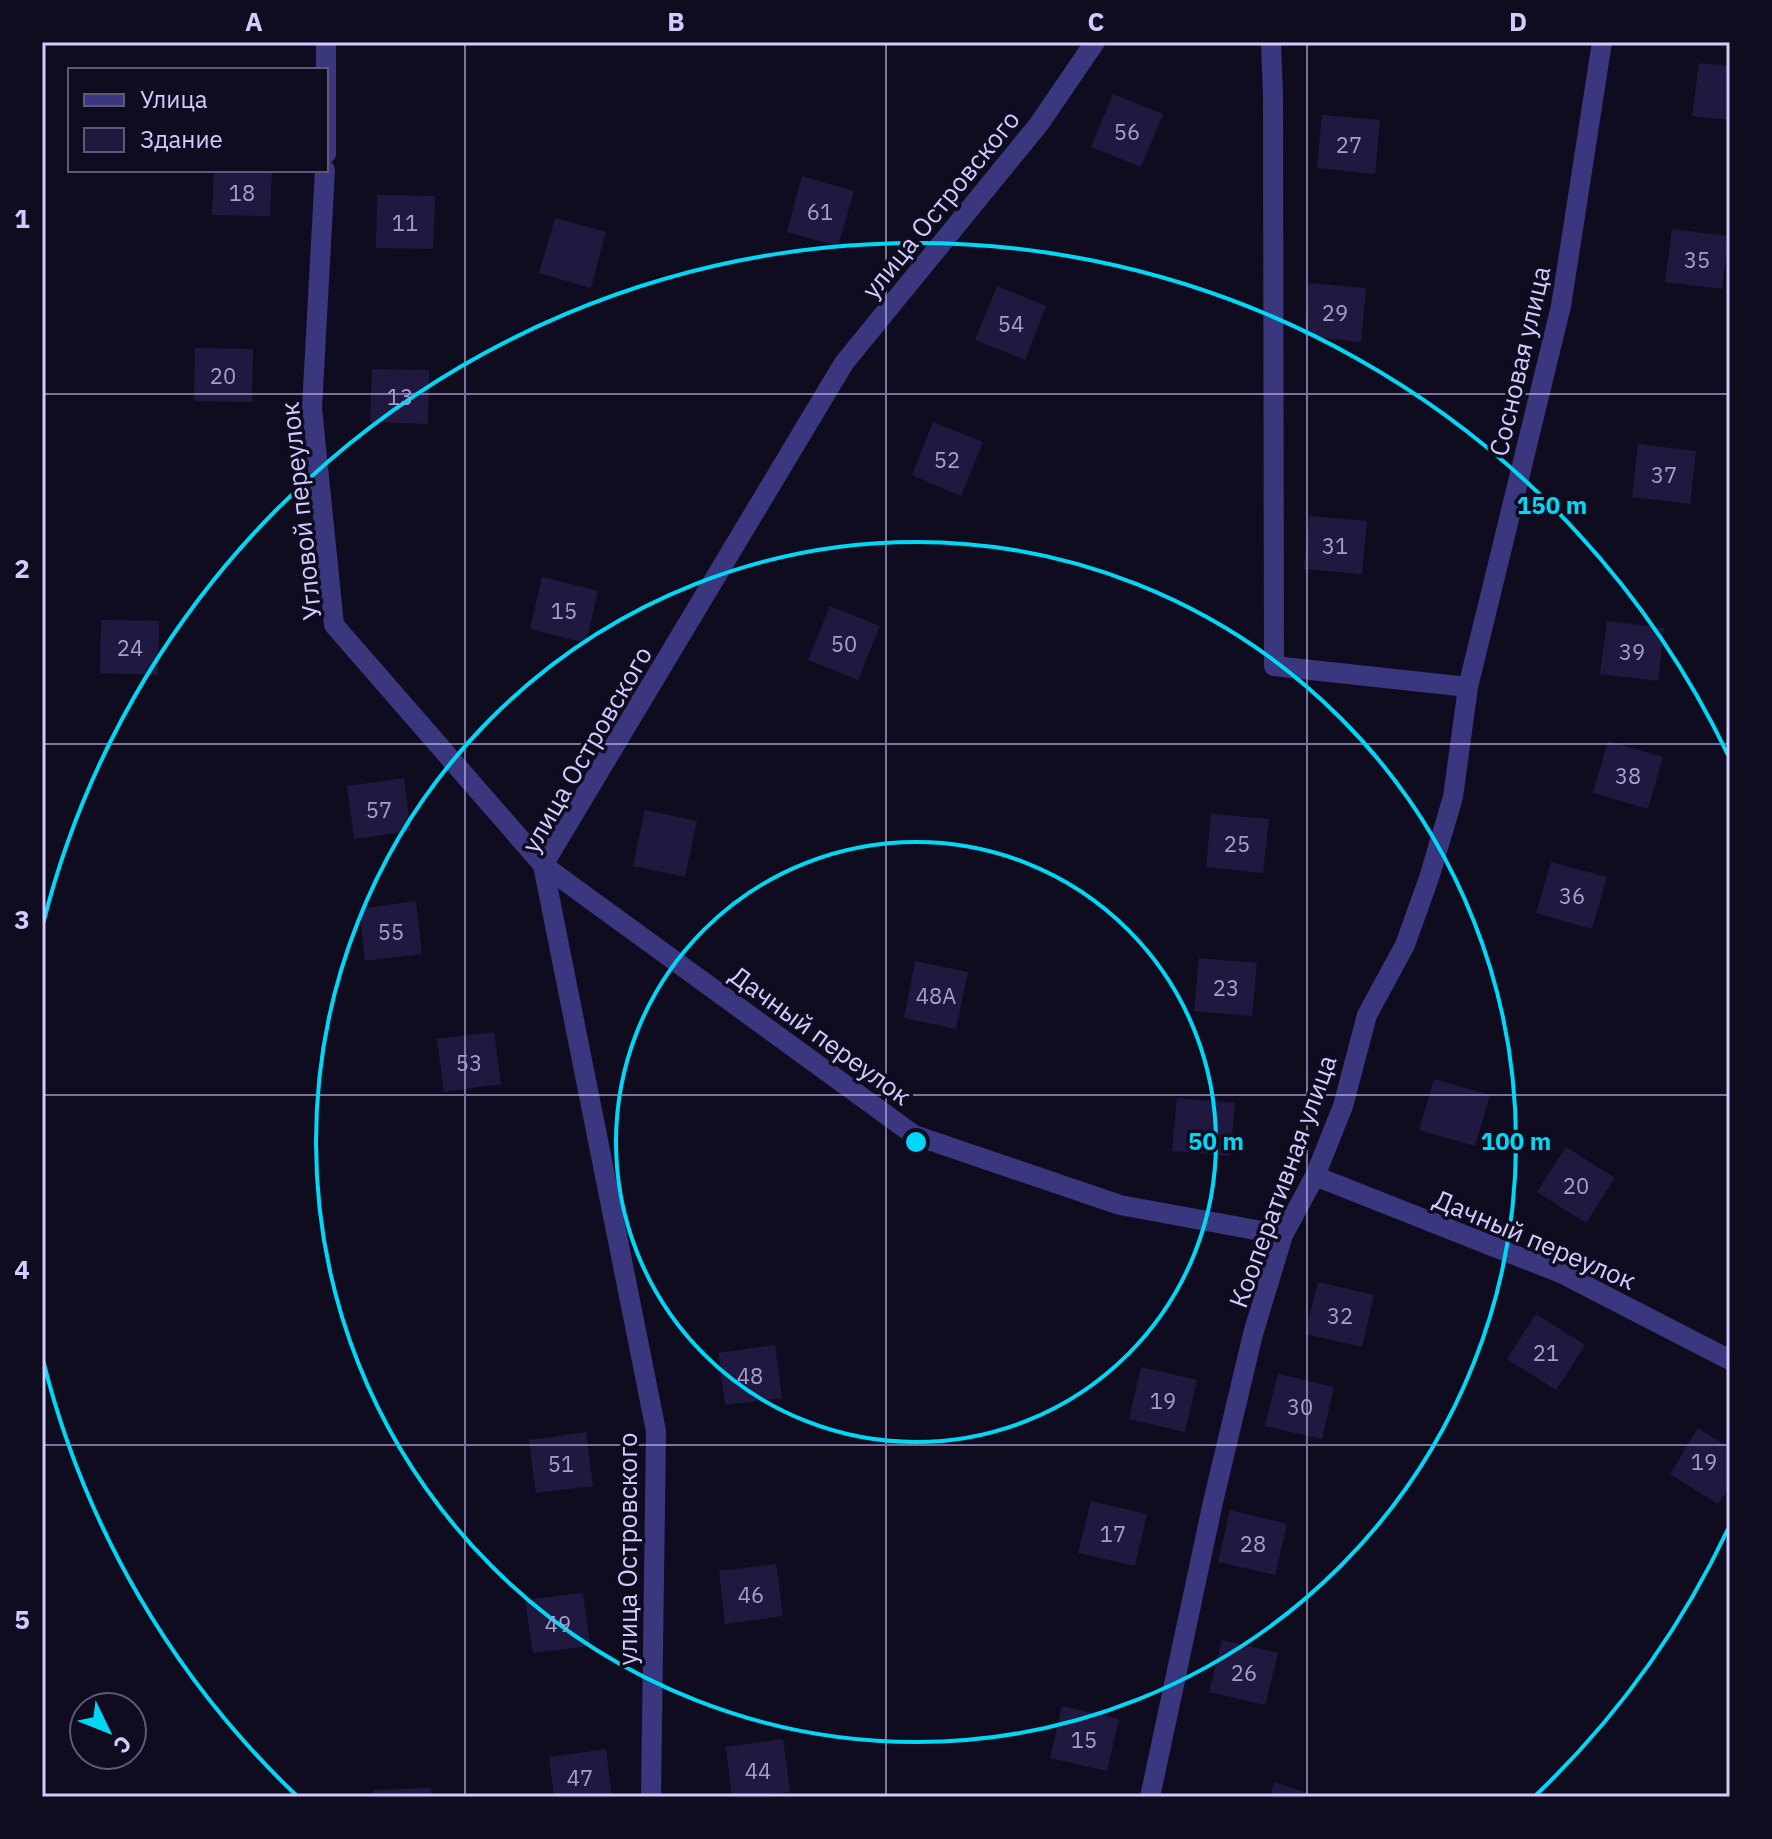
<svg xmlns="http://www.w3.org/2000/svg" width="1772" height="1839" viewBox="0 0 1772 1839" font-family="'IBM Plex Sans',sans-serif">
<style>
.building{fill:#211840}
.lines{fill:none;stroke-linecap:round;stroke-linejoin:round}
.lane{stroke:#3b377f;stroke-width:20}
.street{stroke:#3b377f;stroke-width:20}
.grid{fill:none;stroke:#d2cbff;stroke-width:2;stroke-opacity:0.55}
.ring{fill:none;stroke:#00d8f6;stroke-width:4}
.labels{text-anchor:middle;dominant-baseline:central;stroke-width:7;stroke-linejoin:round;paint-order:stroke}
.number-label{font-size:22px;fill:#a69ecf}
.street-label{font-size:26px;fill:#d2cbff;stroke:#100c1f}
.centre{fill:#00d8f6;stroke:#100c1f;stroke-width:4}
.ring-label{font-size:24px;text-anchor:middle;font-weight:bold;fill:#00d8f6;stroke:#100c1f;stroke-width:7;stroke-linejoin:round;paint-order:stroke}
.neatline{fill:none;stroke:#d2cbff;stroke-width:3}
.grid-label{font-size:26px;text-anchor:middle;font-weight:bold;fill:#d2cbff}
</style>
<rect width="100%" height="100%" fill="#100c1f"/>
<!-- building -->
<path class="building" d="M1699,63l31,3v54l-38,-4z
M1113,94l50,20 -22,53 -50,-20z
M1322,115l58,5 -5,54 -58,-6z
M214,170h58l-2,46 -58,-1z
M802,176l52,15 -16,55 -51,-14z
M377,195l58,1 -2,53 -57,-1z
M555,218l51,14 -15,56 -52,-15z
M1672,229l57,7 -7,53 -57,-7z
M1309,283l57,5 -5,54 -57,-6z
M997,286l49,20 -21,54 -50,-20z
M195,348l58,1 -1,53 -58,-1z
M372,369l57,1 -1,54 -58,-2z
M933,422l50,20 -22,54 -49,-21z
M1638,444l58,7 -6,53 -58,-7z
M1309,516l58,5 -5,53 -58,-5z
M542,577l56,14 -12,52 -56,-14z
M830,606l50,20 -22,54 -50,-20z
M101,620l58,1 -1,54 -58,-2z
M1607,621l57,7 -6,53 -58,-7z
M1608,741l55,16 -15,52 -55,-16z
M404,778l7,53 -57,8 -7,-53z
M645,810l52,11 -12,56 -52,-11z
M1211,814l58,5 -6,54 -57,-6z
M1551,862l56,15 -15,52 -56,-16z
M416,901l6,53 -57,7 -6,-52z
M1199,958l58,5 -5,53 -58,-5z
M915,961l53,11 -12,57 -52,-11z
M494,1032l7,52 -57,8 -7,-53z
M1434,1079l56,16 -15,51 -56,-16z
M1177,1098l58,5 -5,53 -58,-5z
M1566,1147l49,31 -29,45 -49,-31z
M1318,1282l56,13 -12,52 -57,-13z
M1536,1314l49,31 -29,45 -49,-31z
M775,1345l7,53 -57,7 -7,-52z
M1141,1367l56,13 -12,52 -56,-13z
M1278,1374l56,13 -12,52 -57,-13z
M1698,1428l32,20v38l-12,18 -48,-30z
M586,1432l7,54 -57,7 -7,-53z
M1091,1501l56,13 -12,52 -57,-13z
M1230,1510l57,14 -12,51 -57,-13z
M776,1564l7,52 -58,8 -6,-53z
M583,1593l7,53 -57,7 -8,-53z
M1222,1640l56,13 -13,52 -56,-13z
M1062,1706l57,13 -12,52 -57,-13z
M783,1739l7,53 -58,5 -6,-50z
M606,1749l6,48h-58l-5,-40z
M1274,1782l43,14v1h-47z
M431,1788v9h-57l-1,-7z"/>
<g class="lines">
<!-- lane -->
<path class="lane" d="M543,865l371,270 206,70 163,30"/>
<!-- street -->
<path class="street" d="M1271,42l2,54 1,570 194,21
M326,154v-112
M325,170l-13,238 22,217 209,240
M1315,1176l248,98 167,86
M651,1797l5,-366 -113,-566 301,-502 195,-239 56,-82
M1150,1797l63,-295 40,-168 30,-99 32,-59 28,-70 24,-91 38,-70 24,-67 24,-81 15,-110 93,-381 41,-264"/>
</g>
<!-- grid -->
<path class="grid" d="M465,42v1755M886,42v1755M1307,42v1755M42,394h1688M42,744h1688M42,1095h1688M42,1445h1688"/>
<!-- distance rings -->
<g class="ring">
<circle cx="916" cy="1142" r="300"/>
<circle cx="916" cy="1142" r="600"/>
<path d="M1728 1529A900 900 0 0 1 1536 1795M296 1795A900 900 0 0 1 43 1360M43 924A900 900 0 0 1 1728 755"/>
</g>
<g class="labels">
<!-- number labels -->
<g class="number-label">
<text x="1127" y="131">56</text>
<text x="1349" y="144">27</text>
<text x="242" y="192">18</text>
<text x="820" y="211">61</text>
<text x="405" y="222">11</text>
<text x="1697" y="259">35</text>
<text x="1335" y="312">29</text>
<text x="1011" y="323">54</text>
<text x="223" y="375">20</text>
<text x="400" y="396">13</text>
<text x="947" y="459">52</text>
<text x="1664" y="474">37</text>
<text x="1335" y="545">31</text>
<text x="564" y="610">15</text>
<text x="844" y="643">50</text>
<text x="130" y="647">24</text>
<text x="1632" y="651">39</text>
<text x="1628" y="775">38</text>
<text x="379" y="809">57</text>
<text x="1237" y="843">25</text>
<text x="1572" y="895">36</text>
<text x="391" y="931">55</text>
<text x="1226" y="987">23</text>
<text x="936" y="995">48А</text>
<text x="469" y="1062">53</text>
<text x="1576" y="1185">20</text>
<text x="1340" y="1315">32</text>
<text x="1546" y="1352">21</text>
<text x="750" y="1375">48</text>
<text x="1163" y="1400">19</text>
<text x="1300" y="1406">30</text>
<text x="1704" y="1461">19</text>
<text x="561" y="1463">51</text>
<text x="1113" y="1533">17</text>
<text x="1253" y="1543">28</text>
<text x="751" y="1594">46</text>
<text x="558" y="1623">49</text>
<text x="1244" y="1672">26</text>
<text x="1084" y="1739">15</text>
<text x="758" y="1770">44</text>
<text x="580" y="1777">47</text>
</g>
<!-- street labels -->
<g class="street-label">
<text transform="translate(940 204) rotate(-51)">улица Островского</text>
<text transform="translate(1519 361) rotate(-77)">Сосновая улица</text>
<text transform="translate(300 511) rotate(-96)">Угловой переулок</text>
<text transform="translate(586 749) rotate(-60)">улица Островского</text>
<text transform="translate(821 1035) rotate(36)">Дачный переулок</text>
<text transform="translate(1282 1181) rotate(-70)">Кооперативная улица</text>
<text transform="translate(1535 1239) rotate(23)">Дачный переулок</text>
<text transform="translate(627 1549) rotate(-90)">улица Островского</text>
</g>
</g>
<circle cx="916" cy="1142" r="12" class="centre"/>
<g class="ring-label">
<text x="1552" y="514">150 m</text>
<text x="1216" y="1150">50 m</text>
<text x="1516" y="1150">100 m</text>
</g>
<!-- border -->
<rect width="1772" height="1839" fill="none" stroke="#100c1f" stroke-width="88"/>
<!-- legend -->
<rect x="68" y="68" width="260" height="104" fill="#100c1f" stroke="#5e5879" stroke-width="2"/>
<rect x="84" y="94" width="40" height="12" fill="#3b377f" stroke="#5e5879" stroke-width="2"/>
<text x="140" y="108" font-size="24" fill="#d2cbff">Улица</text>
<rect x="84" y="128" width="40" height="24" fill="#211840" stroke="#5e5879" stroke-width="2"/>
<text x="140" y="148" font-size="24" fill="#d2cbff">Здание</text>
<!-- north arrow -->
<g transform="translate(108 1731) rotate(133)"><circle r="38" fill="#100c1f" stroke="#5e5879" stroke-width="2"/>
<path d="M0-6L14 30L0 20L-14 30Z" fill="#00d8f6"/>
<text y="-12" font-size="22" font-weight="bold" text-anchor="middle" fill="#d2cbff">С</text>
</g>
<rect x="44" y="44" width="1684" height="1751" class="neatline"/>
<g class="grid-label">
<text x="254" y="31">A</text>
<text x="676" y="31">B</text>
<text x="1096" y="31">C</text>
<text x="1518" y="31">D</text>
<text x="22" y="228">1</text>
<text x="22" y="578">2</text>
<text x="22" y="929">3</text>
<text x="22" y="1279">4</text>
<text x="22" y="1629">5</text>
</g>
</svg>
